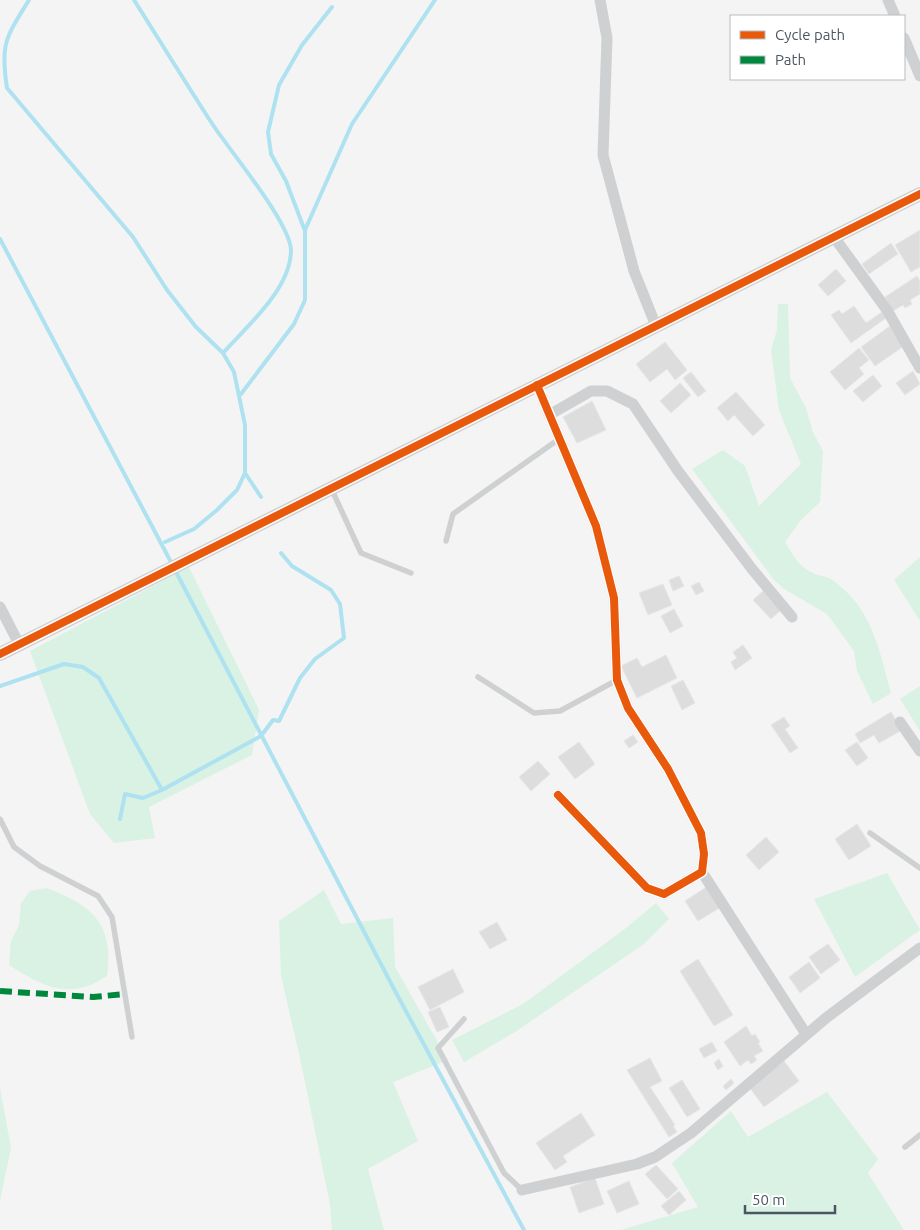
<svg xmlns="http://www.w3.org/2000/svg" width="920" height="1230" viewBox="0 0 920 1230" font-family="Ubuntu,sans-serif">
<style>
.green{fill:#d9f2e3}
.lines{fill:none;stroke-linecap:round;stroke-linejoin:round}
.stream{stroke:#aee2f0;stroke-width:4}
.building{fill:#ddddde;stroke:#e5e6e7}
.service{stroke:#ced0d2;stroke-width:5.5}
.minor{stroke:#ced0d2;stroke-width:11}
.tertiary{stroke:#ced0d2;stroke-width:14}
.quiet{stroke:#00873e;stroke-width:6;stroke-dasharray:12 6;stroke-linecap:butt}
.cycleway-casing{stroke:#fff;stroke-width:11}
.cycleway{stroke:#e8590c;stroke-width:8}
</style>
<rect width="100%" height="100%" fill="#f4f4f4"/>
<!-- green -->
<path class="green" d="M778,304h10l2,74 16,30 7,24 10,19 -3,51 -19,18 -16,22c7,12 14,25 28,31 5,3 13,3 18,6 41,28 48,70 60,114l-18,11 -16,-33 -3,-20 -27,-37 -43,-25 -10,-9 -82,-111 31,-19 22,16 14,40 42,-42 -22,-54 -8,-60 6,-20z
M920,557v64l-26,-41z
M189,567l70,143 -7,45 -103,52 6,31 -41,5 -24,-29 -60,-163z
M920,686v45l-20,-32z
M887,873l33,57 -65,47 -41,-78z
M46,888c47,17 68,36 61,88 -36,25 -64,11 -98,-11l2,-24 8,-16 2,-22 9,-12z
M324,890l17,34 52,-6 2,49 53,93 -55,22 25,59 -50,28 16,61h-52l-2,-26 -30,-146 -19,-82 -2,-55z
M656,903l13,16 -25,25 -129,88 -51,30 -12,-22 71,-36 103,-76z
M0,1088l11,60 -11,53z
M827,1092l51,67 -10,14 36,57h-283l77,-23 -26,-44 59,-52 17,26z"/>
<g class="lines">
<!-- stream -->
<path class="stream" d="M29,0c-23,37 -29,44 -22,88l126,149 34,53 29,37 27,26 11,19 11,53v48l-8,17 -20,20 -23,19 -29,13
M134,0c26,41 51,82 77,122 18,28 79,100 80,128 0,39 -44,76 -68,103
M305,230l47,-106 83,-124
M0,239l172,325
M241,394l53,-70 11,-24v-69l-19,-50 -15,-27 -3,-22 11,-47 23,-40 30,-38
M245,473l16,24
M175,570l219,419 130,241
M0,686l64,-22 19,3 16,11 63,112
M120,819l5,-25 18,4 19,-8 99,-54 12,-16 6,1 21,-43 15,-19 29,-21 -4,-34 -9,-14 -39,-24 -11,-13"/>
</g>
<!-- building -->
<path class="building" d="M920,230v37l-9,5 -16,-27z
M891,243l7,11 -29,20 -7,-10z
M836,269l10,12 -18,15 -10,-11z
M917,276l3,5v13l-10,6 2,4 -7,4 -2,-3 -10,6 -8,-14z
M854,306l12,17 16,-11 4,6 -35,25 -20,-28 8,-5 3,4z
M890,326l14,20 -29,20 -14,-19z
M665,342l22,28 -12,10 -8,-11 -17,13 -14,-18z
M859,348l10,12 -10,8 5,6 -19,16 -15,-18z
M913,371l7,13 -15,11 -9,-12z
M691,372l15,19 -8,6 -15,-19z
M873,375l9,11 -19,16 -10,-11z
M680,383l11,12 -20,18 -11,-12z
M736,392l29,33 -12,11 -19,-21 -6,6 -11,-13z
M592,401l14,29 -29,13 -14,-26z
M679,576l5,10 -11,5 -4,-11z
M699,582l5,9 -8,4 -5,-9z
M663,584l9,21 -24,10 -9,-22z
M764,590l17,20 -10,9 -18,-19z
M674,609l9,17 -13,7 -9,-17z
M743,645l9,13 -17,12 -4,-8 6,-4 -4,-6z
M666,655l11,23 -40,20 -16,-32 16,-8 5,9z
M683,680l12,23 -13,7 -11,-24z
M891,712l11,18 -23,13 -5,-8 -14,8 -5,-9z
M784,717l6,9 -5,3 13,19 -8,5 -19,-28z
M633,735l5,7 -9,6 -5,-7z
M579,742l16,22 -20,15 -17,-22z
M857,742l11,16 -11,8 -12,-16z
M538,761l12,13 -19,17 -12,-14z
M857,824l14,22 -22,14 -14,-21z
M766,837l13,15 -20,18 -13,-15z
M708,886l13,21 -23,14 -13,-20z
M497,922l10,18 -17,9 -11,-17z
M828,944l12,16 -19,14 -12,-17z
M698,959l35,56 -19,11 -34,-55z
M809,962l11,16 -20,15 -11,-16z
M453,969l11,23 -34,18 -12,-23z
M440,1007l9,20 -12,5 -9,-20z
M746,1026l6,10 3,-2 5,8 -2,1 5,8 -9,5 3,4 -6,4 -3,-4 -8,6 -16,-24z
M712,1042l5,9 -13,7 -5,-9z
M650,1058l12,23 -12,6 25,38 -2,1 4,6 -8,5 -42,-67z
M719,1059l4,7 -5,4 -4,-7z
M784,1061l15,20 -35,26 -15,-20z
M731,1079l3,4 -8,7 -3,-4z
M682,1080l18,29 -13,8 -18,-29z
M581,1113l14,22 -32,21 4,6 -12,8 -19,-27z
M656,1165l22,24 -11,10 -22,-25z
M595,1178l9,26 -25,9 -9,-26z
M629,1181l10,23 -22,9 -10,-22z
M679,1191l7,9 -17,15 -8,-9z"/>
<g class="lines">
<!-- service -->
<path class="service" d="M331,488l30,65 50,20
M446,541l7,-27 106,-75
M478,677l56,36 26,-2 57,-31
M0,819l14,28 26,19 58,30 14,21 20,120
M870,833l50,35
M464,1019l-26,29 66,125 18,17
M905,1147l15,-12"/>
<!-- minor -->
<path class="minor" d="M600,0l7,38 -4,117 31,116 22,55
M888,0l7,16
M904,38l16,38
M834,237l53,73 33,58
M537,385l59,141 18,72 3,82 11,28 40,61 33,64 3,21 -2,18 -38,22 -17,-6 -89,-93
M549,415l42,-24h16l26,13 45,67 74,98 40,48
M0,607l19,37
M900,722l20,29
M702,872l104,162
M522,1190l115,-26 18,-7 36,-24 135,-115 94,-70"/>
<!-- tertiary -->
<path class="tertiary" d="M0,654l920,-460"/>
<!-- quiet -->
<path class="quiet" d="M0,991l93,6 32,-3"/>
<!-- cycleway casing -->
<g class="cycleway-casing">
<path id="cycleway" d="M537,385l59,141 18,72 3,82 11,28 40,61 33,64 3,21 -2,18 -38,22 -17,-6 -89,-93
M0,654l920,-460"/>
</g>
<!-- cycleway -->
<use href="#cycleway" class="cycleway"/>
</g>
<!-- legend -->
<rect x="730" y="15" width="175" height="65" fill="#ffffff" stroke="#b7bbc0"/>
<rect x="740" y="31" width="25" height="8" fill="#e8590c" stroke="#b7bbc0"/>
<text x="775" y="40" font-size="15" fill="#4a5661">Cycle path</text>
<rect x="740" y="56" width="25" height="8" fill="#00873e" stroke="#b7bbc0"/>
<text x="775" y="65" font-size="15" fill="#4a5661">Path</text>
<!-- scale -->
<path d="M745 1205v8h90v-8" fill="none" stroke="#4a5661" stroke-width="2.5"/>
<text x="752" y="1205" font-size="15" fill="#4a5661" stroke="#ffffff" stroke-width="4" paint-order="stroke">50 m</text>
</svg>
